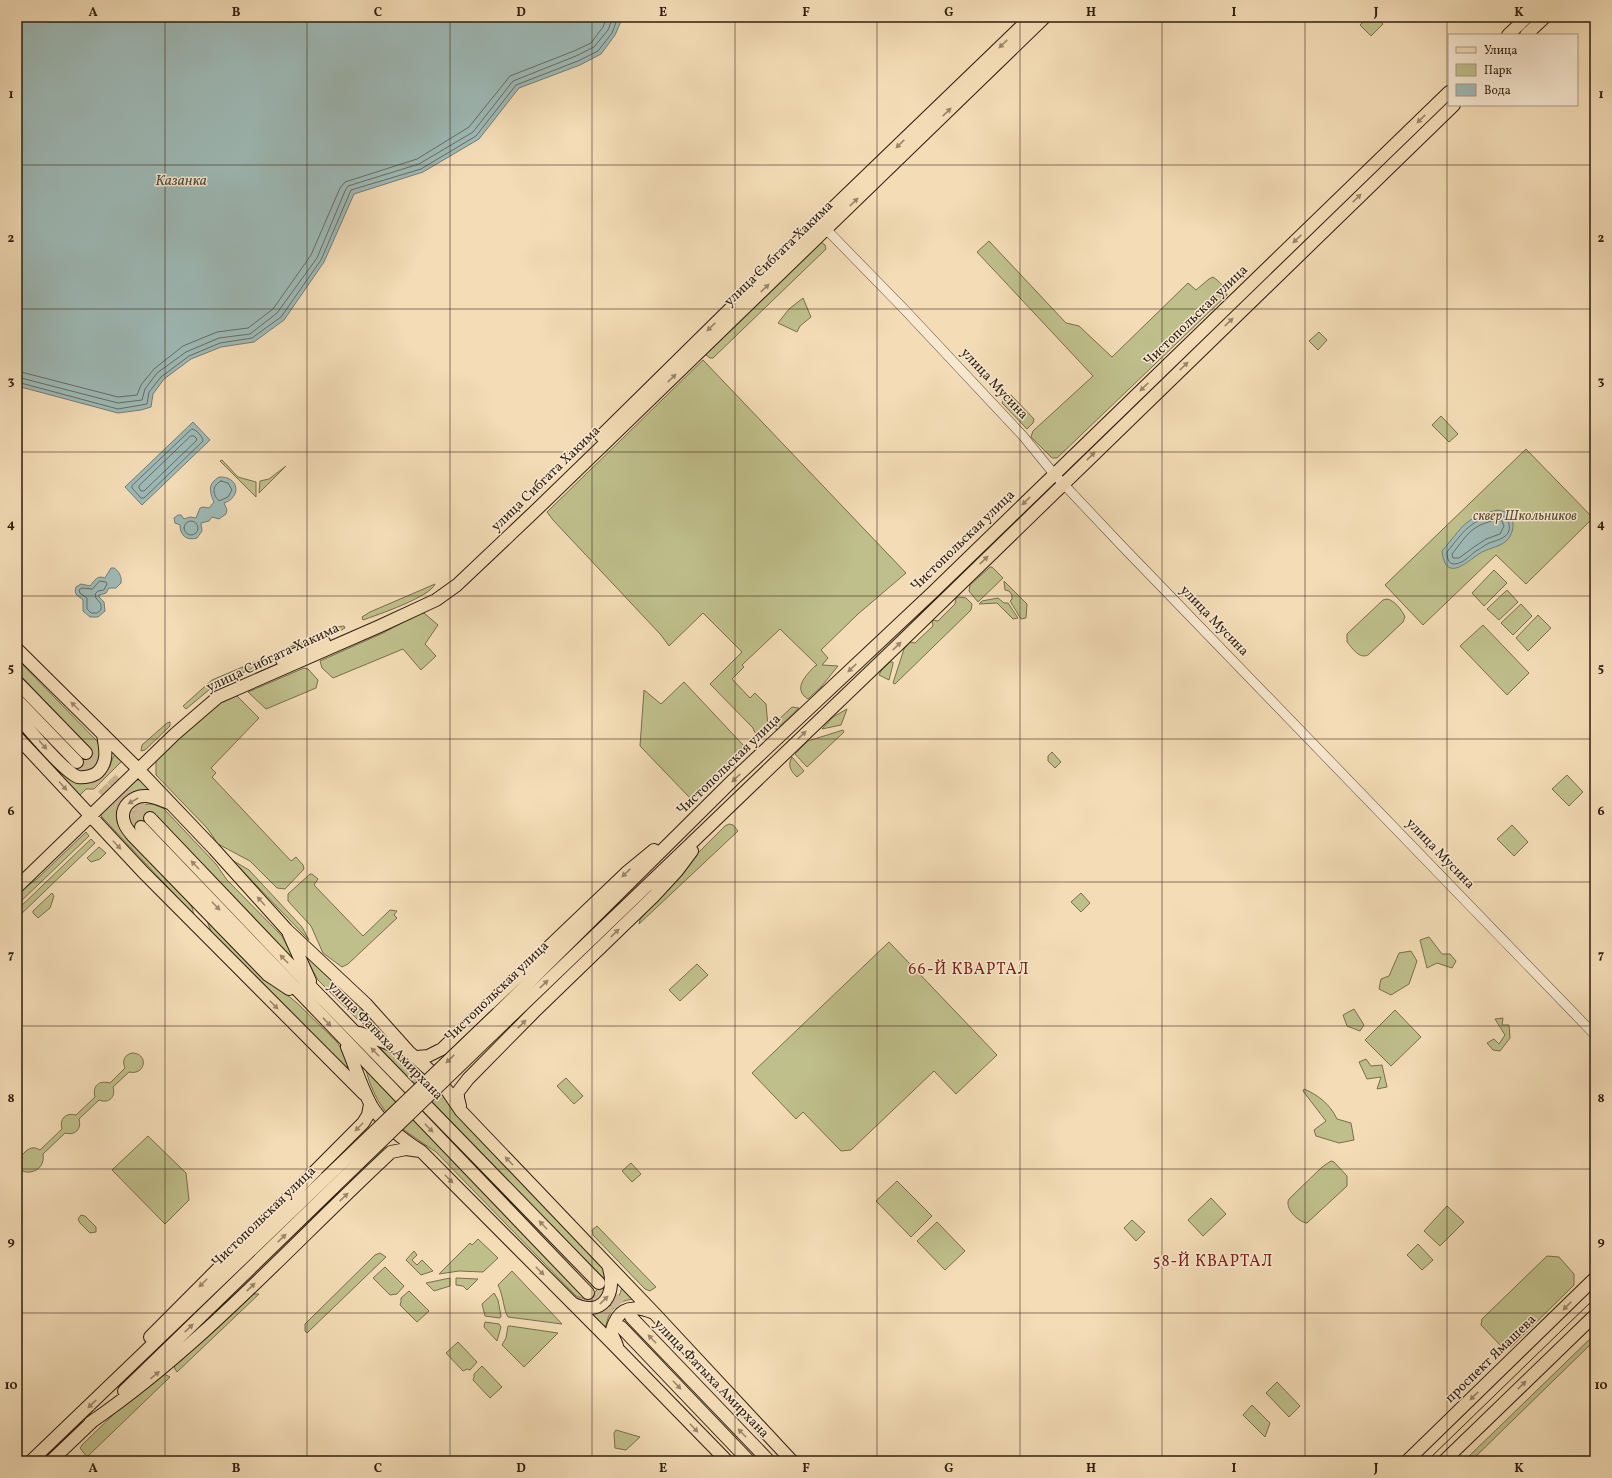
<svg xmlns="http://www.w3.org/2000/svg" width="1612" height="1478" viewBox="0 0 1612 1478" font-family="Vollkorn,serif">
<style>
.green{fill:#bfbf8b;stroke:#786e4d}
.water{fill:#9ebab7;stroke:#727c74}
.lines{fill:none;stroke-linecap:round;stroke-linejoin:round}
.shore{stroke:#676c63;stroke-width:1}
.major-tunnel{stroke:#ccb695;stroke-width:12;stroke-dasharray:12 6;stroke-linecap:butt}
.minor-casing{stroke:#614e39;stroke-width:10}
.major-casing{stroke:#301e0f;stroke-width:14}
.minor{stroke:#f7e8d0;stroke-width:9}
.major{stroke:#f3dcb6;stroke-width:12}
.tram{stroke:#301e0f;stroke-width:1}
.major-bridge-casing{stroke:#301e0f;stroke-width:14;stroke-linecap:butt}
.major-bridge{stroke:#f3dcb6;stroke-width:12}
.oneway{fill:#9b866b}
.grid{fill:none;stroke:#301e0f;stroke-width:1;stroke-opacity:0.55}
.labels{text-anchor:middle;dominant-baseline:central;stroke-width:3;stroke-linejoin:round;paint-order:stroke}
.street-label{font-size:14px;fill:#301e0f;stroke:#f7e8d0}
.park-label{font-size:14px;font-style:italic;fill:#5b4e34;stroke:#f7e8d0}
.water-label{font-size:15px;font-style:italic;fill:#514d41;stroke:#f7e8d0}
.quarter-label{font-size:16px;letter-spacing:1px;fill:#7a1f14;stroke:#f7e8d0}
.neatline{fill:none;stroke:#301e0f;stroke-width:1.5}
.grid-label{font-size:13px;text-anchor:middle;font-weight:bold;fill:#301e0f}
</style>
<rect width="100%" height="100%" fill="#f3dcb6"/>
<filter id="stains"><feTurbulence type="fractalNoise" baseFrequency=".005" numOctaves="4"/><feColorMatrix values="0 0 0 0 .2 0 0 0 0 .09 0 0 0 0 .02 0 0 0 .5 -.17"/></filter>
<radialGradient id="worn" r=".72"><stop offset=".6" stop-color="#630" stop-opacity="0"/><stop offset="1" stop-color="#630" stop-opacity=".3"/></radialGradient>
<!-- green -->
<path class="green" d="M1368,17h8l7,7 -12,12 -11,-11z
M989,241l77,82 13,3 33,31 76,-74 8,7 13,-11 4,-2c6,4 13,11 14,18l-170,163h-5l-21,-21 2,-6 60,-55 -116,-124z
M821,242l4,3 1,4 -113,109h-3l-4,-3 1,-3z
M803,298l8,19 -11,9 -3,6 -19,-9 11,-14z
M1319,332l8,8 -9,10 -9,-9z
M703,360l203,213 -48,41 -37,36 7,8 -6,7 16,1 -17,21 -13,12c-16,-10 -2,-24 7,-33l2,-1 -37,-36 -38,36 2,2 -12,12 18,19 5,-5 11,11 2,22 -1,9 -3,2 -7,-2 -3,-4 -1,-3 -43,-44 32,-32 -39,-39 -34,33 -8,-11 -108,-115 -6,-8z
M1011,395l23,24 -1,4 -6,6 -25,-26 2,-4z
M1441,416l17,18 -9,8 -17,-17z
M1526,449l67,69 -67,66 -30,-29 -73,70 -38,-40z
M222,460l16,17 18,5v15l-36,-36z
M286,466l-27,27 1,-12 9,-2z
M990,567h2l11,11 -25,24 -9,-11 1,-6z
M1494,570l13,13 -23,23 -12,-13z
M1004,581l23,23 -1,14 -5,1 -11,-18 2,-2v-4l-3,-4 -4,-1z
M435,584c-5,13 -58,31 -72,36l-1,-3 8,-5z
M1507,590l11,12 -19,18 -12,-11z
M959,597l7,1 6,6 -1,6 -76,74 -2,-1 11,-34 6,-7 5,1 18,-17 -1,-6 6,1 17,-17 1,-6z
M998,598l6,5h4l10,15 -5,1 -16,-16 -18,1 3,-3z
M1387,599c7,1 15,11 18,18l-2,5 -35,33c-9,4 -15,-6 -21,-13v-8l36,-34z
M1521,604l11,12 -19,19 -12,-12z
M424,613l14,12 -13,19 11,12 -15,14 -18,-21 -70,29 -11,-10 -2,-7 63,-28 35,-19z
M1538,615l13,13 -23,23 -12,-13z
M1483,625l46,48 -22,22 -47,-49z
M344,626l1,2 -7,4 -122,52 -30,25 -3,-3 29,-26 125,-53z
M17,659l80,82c8,19 -2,34 -23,29l-57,-57v-4l55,57 19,-17 -74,-77z
M890,662h3v2l-4,16 -10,-5 2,-4z
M304,668l4,1 10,11 -2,8 -50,21 -18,-17z
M684,682l60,64 1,3 -4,7 -17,14 -26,26 -7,3 -51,-53 4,-56 17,14z
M235,694l24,24 -48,50 5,5 -4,4 79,84 5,-4 7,8 1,4 -19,20 -8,-1 -27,-27 -32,-17 -11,-16 -51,-53v-18l70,-60z
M792,707l7,1 -23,22 1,-9z
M847,709l-6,16 -19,4 11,-12z
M170,722v4l-25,24 -4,1 1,-6 25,-22z
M17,725l64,58c12,1 24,-5 29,-17 2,-5 2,-8 5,-12l7,7 -28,28h-8l-7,7 -62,-64z
M843,730l1,2 -37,35 -12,-13 13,-13z
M1052,752l9,10 -6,6 -7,-7v-5z
M792,757l12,14 -7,6c-6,-6 -10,-11 -5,-20z
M1567,775l16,17 -14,14 -17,-17z
M135,780h5l11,11 -15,3 -15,36 5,7 60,62 6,8 2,8 -93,-99v-3z
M153,804l10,4 53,56 11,16 55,56 13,25 -141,-146 -18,16c-7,-8 -6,-18 4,-25 3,-2 9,-2 13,-2z
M729,824l4,1 5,6 -99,93 1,-4 54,-63 31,-31z
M1512,825l16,17 -14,14 -17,-17z
M86,832l3,4 -72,69v-12l20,-14z
M91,839l4,4 -78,75v-8z
M99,847l7,6 -6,6 -9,3 -4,-4z
M232,860l17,10 53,57 7,13z
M310,874h2l6,5 -4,6 49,51 27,-26 7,1 -3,4 3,3 -49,46 -6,3 -19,-14 -12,-27 -23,-25v-7z
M52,893l2,3 -4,12 -12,10 -5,-5v-2z
M1081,893l9,10 -9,9 -10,-10z
M205,916l59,60 33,27 40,39 11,18 9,20 -145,-146z
M1429,937l13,17h8l6,7 -4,7 -15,-5 -10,5 -7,-28z
M889,942l108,113 -41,39 -22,-23 -83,79 -10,1 -38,-39 -7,7 -44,-46z
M1411,951l6,10 -8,23 -18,11 -12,-6 2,-10 8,-3 10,-23z
M303,952l69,66 19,21 -22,-11 -12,-9 -39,-39z
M697,964l11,11 -28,26 -11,-11z
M1354,1009l10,16 -4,6 -13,-5 -4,-11z
M1395,1010l26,27 -30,29 -26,-26z
M1503,1018l-1,7h7l1,13 -10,13 -7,-1 -6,-7 7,-4 5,5 6,-9 -10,-16z
M379,1047c15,7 32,13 44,24 18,15 29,38 44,56l139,141 4,18 -12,13 -9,2 -13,-5 -140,-144c-8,-6 -17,-11 -25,-17 -25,-17 -40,-40 -46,-70l224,233 17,-17z
M132,1053c17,0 14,23 -3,19l-16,15c3,10 -4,17 -14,13l-20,19c3,10 -4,17 -14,14l-22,21c4,27 -43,22 -17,-3 5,-4 9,-4 14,-1l22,-21c-3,-10 4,-17 14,-14l19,-18c-3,-11 4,-17 15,-14l15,-15c-3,-7 -1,-13 7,-15z
M1366,1059l5,7 11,-1 5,22 -10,2 4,-12 -14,2 -8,-17z
M566,1078l17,18 -9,8 -17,-18z
M1304,1089c14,6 26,15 33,30l14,4 3,17 -15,3 -23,-7 -2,-6 12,-9 -23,-30z
M148,1136l38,37 3,27 -24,24 -53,-54z
M1331,1161l3,1 13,14v10l-40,37c-9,-1 -23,-15 -18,-24l33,-32z
M631,1163l10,11 -9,8 -10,-11z
M897,1181l35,35 -21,21 -35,-36z
M1211,1198l15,16 -23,22 -15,-16z
M1447,1206l17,16 -24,24 -16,-15z
M81,1215l4,1 11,11v5l-6,1 -10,-10 -2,-4z
M1132,1220l13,12 -9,9 -12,-13z
M937,1222l28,29 -20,19 -28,-29z
M597,1226l59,61 -6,4 -5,-2 -52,-54 -1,-5z
M478,1239l20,19 -15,14 -24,-1 -20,3 31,-31 2,2z
M1418,1244l15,16 -11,10 -15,-15z
M414,1251l3,4 -5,5 5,5 5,-5 11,11 -12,4 -15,-15z
M380,1253l6,4 -79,76 -2,-2v-7l70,-69z
M1547,1256l12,1 15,17v11l-63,62h-9l-21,-22 1,-6z
M385,1267l19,19 -7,8 -7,1 -17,-17z
M512,1271l50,53 -54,-7c-4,-5 -5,-23 -10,-32z
M450,1278v8l-16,5 -8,-8z
M456,1278l22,1 -11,11 -4,-4 -7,-1z
M622,1287l13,12c-17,1 -26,10 -29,27h-3l-11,-11 1,-2c14,-3 26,-10 29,-26z
M409,1291l20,20 -12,11 -17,-17 1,-3v-4z
M494,1293l4,7 3,16 -1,2 -15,-2 -3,-12z
M252,1294h7l-82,78 -2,-3 -1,-4z
M485,1322l14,2 2,3 -4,14 -13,-14z
M508,1326h2l48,7 -34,34 -22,-22 4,-7z
M1595,1334v6l-124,121h-7z
M458,1342l19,20 -7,8 -3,-1 -4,2 -17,-18z
M482,1366l20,21 -12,11 -17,-18 1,-3v-3z
M164,1374l6,3 -83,80 -7,-9 2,-3 36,-35z
M1277,1382l23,24 -11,11 -23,-24z
M1252,1405l18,18 -5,14 -22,-22z
M616,1430l24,7 -14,13 -11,-2 -1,-15z"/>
<!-- water -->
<path class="water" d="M17,17h605v2l-7,16 -14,19 -21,11 -61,23 -40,51 -56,33 -69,22 -30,68 -40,58 -30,22 -33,5 -30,12 -27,20 -11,15 -2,13 -10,3 -23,3 -101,-27z
M193,422l17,18 -68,65 -17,-18z
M219,477c20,-1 23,20 5,26l3,7 -1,4 -7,5 -7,-2 -3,4 -8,2 1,8 -5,7c-10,3 -17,-2 -17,-13l-5,-2 -1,-5 4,-3h3l3,4 6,-2 6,1 4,-10 3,-1 6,1 5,-6c-5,-11 -6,-18 5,-25z
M1498,510c2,1 7,1 9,3 9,6 7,20 0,27 -5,6 -17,8 -25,12 -14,8 -36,33 -40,-1 21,-24 22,-34 56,-41z
M111,568h3c5,3 8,9 7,15l-5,5h-7l-3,5 -7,2v2l5,5 1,9 -7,6h-8l-7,-6v-11c-4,-4 -10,-5 -7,-13l5,-3 9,2c5,-6 7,-11 15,-8z"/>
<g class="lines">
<!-- shore -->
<path class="shore" d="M17,371l101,26 19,-2 4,-10 13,-16 29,-23 34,-14 31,-4 25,-19 38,-54 29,-67 5,-6 72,-23 52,-32 41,-51 64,-25 17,-8 12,-16 4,-10
M17,377l101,26 24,-3 3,-11 12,-16 29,-21 33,-14 31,-4 27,-21 40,-55 28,-67 3,-5 71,-22 54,-32 40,-51 63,-25 18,-9 14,-17 5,-13
M17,382l101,27 29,-5 2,-12 12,-15 28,-21 31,-13 32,-5 29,-21 40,-57 30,-70 70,-21 55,-33 40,-51 62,-24 20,-10 14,-18 6,-16
M192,429c4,0 11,8 11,12l-59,57h-3l-9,-10v-2z
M191,436h3l3,3 -1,2 -52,50h-3l-2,-3v-2z
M221,481l7,2 4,7 -4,7 -9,4c-6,-6 -8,-15 2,-20z
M1498,514c6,2 10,3 11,10 3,13 -11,16 -20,19 -4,2 -9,6 -13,8 -7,5 -13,13 -22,13 -6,0 -7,-7 -7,-12 16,-20 24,-33 51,-38z
M1497,520l5,1 2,5 -4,8 -14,5 -12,8 -15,11h-6l-1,-4c16,-20 19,-29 45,-34z
M184 528a7 7 0 1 1 14 0a7 7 0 1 1-14 0Z
M100,581l6,1 1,2 -3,6 -6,1 -3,3 1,4 5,6v6l-4,3h-6l-4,-4v-11l-7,-5 -1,-3 3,-2 10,1z"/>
<!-- major-tunnel -->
<path class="major-tunnel" d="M86,753l64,65
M77,762l64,65
M599,1283l32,34
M588,1293l33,34"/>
<!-- minor casing -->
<g class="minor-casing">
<path id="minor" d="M823,226l81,83 119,127 31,38 67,71 474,490"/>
</g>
<!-- major casing -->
<g class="major-casing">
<path id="major" d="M1508,35l19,-18
M1526,35l19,-18
M601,436l210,-207 220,-212
M17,649l117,116 80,84 73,81 79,74 43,48 25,22 12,15 15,22 194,203 137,147
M282,660l42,-18
M17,682l69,71
M17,700l60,62
M17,716c12,13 47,56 61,61 6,1 16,-1 20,-5 11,-11 7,-25 5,-38
M17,737l126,135 221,222
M169,803c-7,-3 -14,-6 -22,-7 -14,-1 -28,11 -23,26 1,5 5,9 8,13l136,140 21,14
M150,818l164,172 285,293
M141,827l447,466
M17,887l158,-153 43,-37 162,-71 56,-26 21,-15 76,-72 512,-496
M289,934l21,47
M498,1013l235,-233 199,-187 517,-501
M506,1021l395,-379 553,-537
M360,1033l48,18
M347,1047c8,19 14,40 24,58 12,20 31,34 50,46l189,190 117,120
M417,1057l11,-1 14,-7 184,-176 28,-23
M460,1106l-2,-8v-6l10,-13 66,-67 120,-116 23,-25 15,-20
M572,1303c31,16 46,-10 36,-38
M631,1317l138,144
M621,1327l128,134
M150,1337l213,-214 5,-8 2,-11
M617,1346c-1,-4 -4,-8 -5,-12 -1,-5 2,-11 5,-16 9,-14 24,-10 37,-5
M124,1391l210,-204
M90,1423c112,-77 202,-179 301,-271l15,-3 14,2
M31,1461l295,-283
M51,1461l44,-42
M1407,1461l188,-183
M1444,1461l151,-146"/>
</g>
<!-- minor -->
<use href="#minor" class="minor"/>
<!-- major -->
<use href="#major" class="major"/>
<!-- tram -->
<path class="tram" d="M1427,1461l168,-163"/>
<!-- major-bridge casing -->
<g class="major-bridge-casing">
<path id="major-bridge" d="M326,1178l172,-165
M334,1187l172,-166"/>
</g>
<!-- major-bridge -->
<use href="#major-bridge" class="major-bridge"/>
</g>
<!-- one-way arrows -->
<defs><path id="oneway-solid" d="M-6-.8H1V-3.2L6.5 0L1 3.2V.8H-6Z"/></defs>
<g class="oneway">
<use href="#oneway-solid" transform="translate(1003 44) rotate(136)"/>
<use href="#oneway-solid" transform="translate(947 112) rotate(-44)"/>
<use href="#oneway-solid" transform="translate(1421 119) rotate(136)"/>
<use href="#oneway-solid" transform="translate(900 144) rotate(136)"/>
<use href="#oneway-solid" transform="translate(1357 198) rotate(-44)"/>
<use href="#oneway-solid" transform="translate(854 202) rotate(-44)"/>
<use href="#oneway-solid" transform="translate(1297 239) rotate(137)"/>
<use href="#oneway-solid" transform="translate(765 288) rotate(-44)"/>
<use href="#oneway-solid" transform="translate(1229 322) rotate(-44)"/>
<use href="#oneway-solid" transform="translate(711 327) rotate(136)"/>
<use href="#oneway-solid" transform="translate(1184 366) rotate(-44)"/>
<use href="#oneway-solid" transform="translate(672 378) rotate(-44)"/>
<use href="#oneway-solid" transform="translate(1144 387) rotate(136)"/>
<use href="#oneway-solid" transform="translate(1091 456) rotate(-44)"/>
<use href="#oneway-solid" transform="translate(1026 501) rotate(136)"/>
<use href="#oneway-solid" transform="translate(984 560) rotate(-44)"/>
<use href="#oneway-solid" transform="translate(897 646) rotate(-44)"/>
<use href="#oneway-solid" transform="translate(852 668) rotate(137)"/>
<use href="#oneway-solid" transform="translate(75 706) rotate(-135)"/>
<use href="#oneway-solid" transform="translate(802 735) rotate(-44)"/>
<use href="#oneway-solid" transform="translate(43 745) rotate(48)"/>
<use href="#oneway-solid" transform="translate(736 778) rotate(137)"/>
<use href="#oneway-solid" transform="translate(63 786) rotate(48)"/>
<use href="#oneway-solid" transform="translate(133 801) rotate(150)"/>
<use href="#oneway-solid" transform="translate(117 845) rotate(46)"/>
<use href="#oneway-solid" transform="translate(195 865) rotate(-134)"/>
<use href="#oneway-solid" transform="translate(626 873) rotate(137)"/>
<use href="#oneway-solid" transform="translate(261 901) rotate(-132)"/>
<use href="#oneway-solid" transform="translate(216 906) rotate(46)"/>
<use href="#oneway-solid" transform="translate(615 933) rotate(-44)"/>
<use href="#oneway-solid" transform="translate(284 959) rotate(-134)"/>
<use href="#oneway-solid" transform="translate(544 984) rotate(-44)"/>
<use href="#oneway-solid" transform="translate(274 1005) rotate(45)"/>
<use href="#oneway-solid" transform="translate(327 1022) rotate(47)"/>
<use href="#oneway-solid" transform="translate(522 1024) rotate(-45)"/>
<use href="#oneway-solid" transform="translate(375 1052) rotate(-134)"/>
<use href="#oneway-solid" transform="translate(450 1059) rotate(136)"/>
<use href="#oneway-solid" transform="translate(359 1127) rotate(135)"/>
<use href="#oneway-solid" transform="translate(429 1128) rotate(46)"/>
<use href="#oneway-solid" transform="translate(509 1161) rotate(-134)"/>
<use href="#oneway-solid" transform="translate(449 1179) rotate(45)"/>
<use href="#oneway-solid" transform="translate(344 1197) rotate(-44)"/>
<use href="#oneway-solid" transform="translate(543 1225) rotate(-134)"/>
<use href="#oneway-solid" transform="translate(282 1238) rotate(-44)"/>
<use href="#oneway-solid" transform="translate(540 1271) rotate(45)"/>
<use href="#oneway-solid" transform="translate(203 1283) rotate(135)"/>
<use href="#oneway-solid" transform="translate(251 1287) rotate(-44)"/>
<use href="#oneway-solid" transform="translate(604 1300) rotate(-44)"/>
<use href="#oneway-solid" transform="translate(1567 1306) rotate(136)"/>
<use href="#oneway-solid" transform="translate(189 1328) rotate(-44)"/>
<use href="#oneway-solid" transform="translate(652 1339) rotate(-134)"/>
<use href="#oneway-solid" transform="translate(155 1375) rotate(-39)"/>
<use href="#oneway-solid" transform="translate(677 1385) rotate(46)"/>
<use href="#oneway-solid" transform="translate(1522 1385) rotate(-44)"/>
<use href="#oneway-solid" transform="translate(1474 1396) rotate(136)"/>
<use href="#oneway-solid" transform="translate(92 1404) rotate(137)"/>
<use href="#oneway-solid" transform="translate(694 1428) rotate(46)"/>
<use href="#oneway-solid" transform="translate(742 1433) rotate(-134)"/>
</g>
<!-- grid -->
<path class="grid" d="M165,17v1444M307,17v1444M450,17v1444M592,17v1444M735,17v1444M877,17v1444M1020,17v1444M1162,17v1444M1305,17v1444M1447,17v1444M17,165h1578M17,309h1578M17,452h1578M17,596h1578M17,739h1578M17,882h1578M17,1026h1578M17,1169h1578M17,1313h1578"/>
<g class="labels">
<!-- street labels -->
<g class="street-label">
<text transform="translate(779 254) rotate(-44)">улица Сибгата Хакима</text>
<text transform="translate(1196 316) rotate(-44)">Чистопольская улица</text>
<text transform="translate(994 384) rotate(47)">улица Мусина</text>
<text transform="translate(546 479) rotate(-44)">улица Сибгата Хакима</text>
<text transform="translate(963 541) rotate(-44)">Чистопольская улица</text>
<text transform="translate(1214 621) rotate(46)">улица Мусина</text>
<text transform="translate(273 658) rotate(-25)">улица Сибгата Хакима</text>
<text transform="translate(729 765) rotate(-44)">Чистопольская улица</text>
<text transform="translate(1440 854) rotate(46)">улица Мусина</text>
<text transform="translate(497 992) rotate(-44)">Чистопольская улица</text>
<text transform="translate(385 1041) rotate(46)">улица Фатыха Амирхана</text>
<text transform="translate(264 1217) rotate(-44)">Чистопольская улица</text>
<text transform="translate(1491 1359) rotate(-44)">проспект Ямашева</text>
<text transform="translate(711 1379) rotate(46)">улица Фатыха Амирхана</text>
</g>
<!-- park labels -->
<g class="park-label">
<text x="1525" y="516">сквер Школьников</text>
</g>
<!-- water labels -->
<g class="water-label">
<text x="181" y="181">Казанка</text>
</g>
<!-- quarter labels -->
<g class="quarter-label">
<text x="969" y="970">66-Й КВАРТАЛ</text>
<text x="1213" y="1262">58-Й КВАРТАЛ</text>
</g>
</g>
<!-- margin -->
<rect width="1612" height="1478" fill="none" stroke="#f3dcb6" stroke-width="44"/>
<!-- legend -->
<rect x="1448" y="34" width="130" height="72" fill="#f7e8d0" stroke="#a79783"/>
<rect x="1456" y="47" width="20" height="6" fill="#f3dcb6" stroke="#a79783"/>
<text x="1484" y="54" font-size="12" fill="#301e0f">Улица</text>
<rect x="1456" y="64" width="20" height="12" fill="#bfbf8b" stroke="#a79783"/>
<text x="1484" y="74" font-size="12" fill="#301e0f">Парк</text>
<rect x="1456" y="84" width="20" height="12" fill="#9ebab7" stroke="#a79783"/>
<text x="1484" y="94" font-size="12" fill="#301e0f">Вода</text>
<rect x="22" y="22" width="1568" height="1434" class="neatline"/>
<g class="grid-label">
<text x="93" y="16">A</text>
<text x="236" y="16">B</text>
<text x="378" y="16">C</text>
<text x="521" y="16">D</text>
<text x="663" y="16">E</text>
<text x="806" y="16">F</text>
<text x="949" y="16">G</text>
<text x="1091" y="16">H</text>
<text x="1234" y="16">I</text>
<text x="1376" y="16">J</text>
<text x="1519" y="16">K</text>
<text x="11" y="98">1</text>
<text x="1601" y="98">1</text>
<text x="11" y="242">2</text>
<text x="1601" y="242">2</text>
<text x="11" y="385">3</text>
<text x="1601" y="385">3</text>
<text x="11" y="528">4</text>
<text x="1601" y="528">4</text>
<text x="11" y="672">5</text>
<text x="1601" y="672">5</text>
<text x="11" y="815">6</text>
<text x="1601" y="815">6</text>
<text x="11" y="959">7</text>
<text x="1601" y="959">7</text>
<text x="11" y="1102">8</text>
<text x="1601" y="1102">8</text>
<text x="11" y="1245">9</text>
<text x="1601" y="1245">9</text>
<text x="11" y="1389">10</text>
<text x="1601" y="1389">10</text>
<text x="93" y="1472">A</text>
<text x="236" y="1472">B</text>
<text x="378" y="1472">C</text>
<text x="521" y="1472">D</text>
<text x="663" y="1472">E</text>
<text x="806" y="1472">F</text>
<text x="949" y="1472">G</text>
<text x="1091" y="1472">H</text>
<text x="1234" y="1472">I</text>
<text x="1376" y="1472">J</text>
<text x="1519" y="1472">K</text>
</g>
<rect width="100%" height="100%" filter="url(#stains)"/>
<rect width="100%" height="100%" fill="url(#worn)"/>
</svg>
